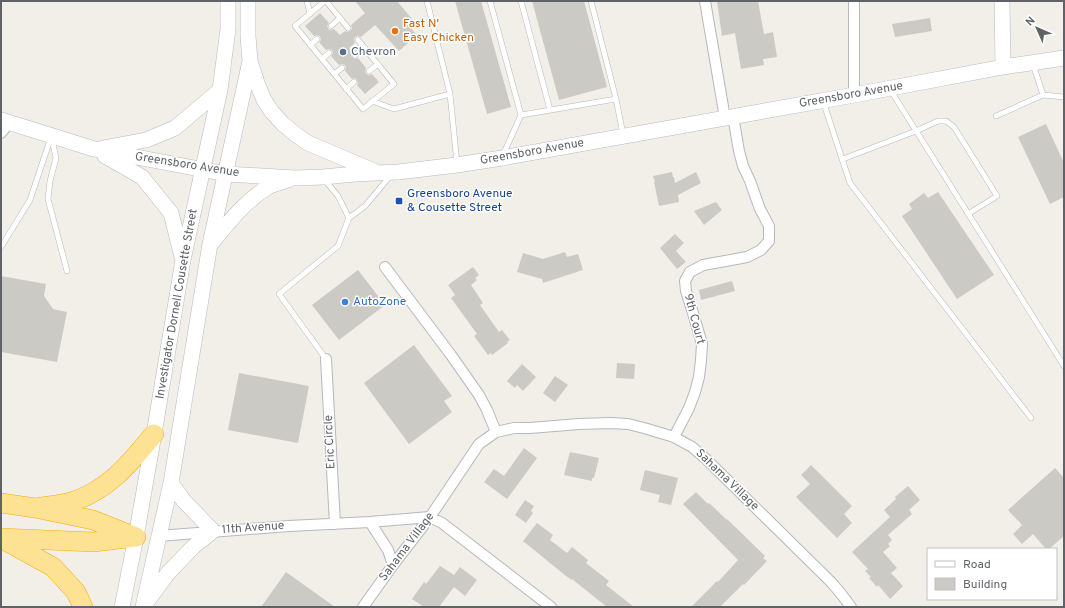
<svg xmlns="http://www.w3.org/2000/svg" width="1065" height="608" viewBox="0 0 1065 608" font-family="Overpass,sans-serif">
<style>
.building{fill:#cccac5}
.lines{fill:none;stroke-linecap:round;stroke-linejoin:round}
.lane-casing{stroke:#b5b8bc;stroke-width:6}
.street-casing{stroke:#b5b8bc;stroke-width:12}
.secondary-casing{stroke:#b6babf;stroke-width:16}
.highway-casing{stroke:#f9ab00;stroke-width:20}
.lane{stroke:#fff;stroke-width:5}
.street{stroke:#fff;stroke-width:10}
.secondary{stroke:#fff;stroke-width:15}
.highway{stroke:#fde293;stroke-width:19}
.food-dot{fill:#e8710a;stroke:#fff;stroke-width:1.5}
.service-dot{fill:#5c6f8a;stroke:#fff;stroke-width:1.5}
.transit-dot{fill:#1a4fb4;stroke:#fff;stroke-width:1.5}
.shop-dot{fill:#3f7fe0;stroke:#fff;stroke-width:1.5}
.labels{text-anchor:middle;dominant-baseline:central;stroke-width:3;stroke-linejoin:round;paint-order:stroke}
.food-label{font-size:12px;fill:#c56008;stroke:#fff;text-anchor:start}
.service-label{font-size:12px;fill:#4e5e75;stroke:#fff;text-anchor:start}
.street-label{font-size:12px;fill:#5f6368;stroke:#fff}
.transit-label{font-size:12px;fill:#164399;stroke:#fff;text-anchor:start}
.shop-label{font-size:12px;fill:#366cbe;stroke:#fff;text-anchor:start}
</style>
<rect width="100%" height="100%" fill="#f1efe8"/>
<!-- building -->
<path class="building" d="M355,1h42l15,18 -5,5 10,11 -18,16 -24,-26 -14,12 -3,-1 -3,1 -1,3 1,3 -6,5 3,4 -1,3 1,2 3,2 3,-1 8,10 -1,3 1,3 3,1 3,-1 7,8 -14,12 -8,-9 1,-2 -1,-3 -2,-2 -3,1 -7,-8 1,-3 -1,-3 -3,-1 -3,1 -8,-9 2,-3 -1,-3 -3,-1 -3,1 -7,-8 2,-2 -1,-4 -3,-1 -3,1 -9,-10 15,-13 9,10 -2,3 2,4 5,-1 6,6 5,-4 2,1 3,-1 2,-2 -1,-4 14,-12z
M455,1h26l30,106 -24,7z
M532,1h52l23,86 -48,13z
M717,1h41l6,33 9,-2 4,25 -14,2 1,6 -23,4 -6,-36 -13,3z
M930,18l2,13 -37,6 -3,-13z
M1046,124l18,39v34l-14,7 -32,-67z
M672,172l1,5h1l1,6 21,-11 5,11 -23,12 1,7 -20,4 -5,-24h1l-2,-6z
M938,192l56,83 -37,24 -55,-83 10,-7 -3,-5 15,-11 4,5z
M716,202l6,8 -18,15 -10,-14z
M675,234l9,9 -8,8 10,11 -9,7 -17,-21z
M565,252l2,5 11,-3 5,16 -40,13 -1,-4 -25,-7 6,-19 20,6z
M473,267l6,8 -4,3 2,2 -6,5 12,18 -3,2 19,27 3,-2 8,10 -3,2 1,1 -16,12 -1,-2 -3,2 -14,-19 3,-2 -26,-36 4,-3 -7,-10z
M358,270l27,35 -46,35 -27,-35z
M1,276l45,8 -2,12 9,13 14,3 -10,50 -56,-10z
M732,281l3,10 -34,9 -2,-10z
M414,345l38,51 -8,5 8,11 -43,32 -45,-61z
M617,363l18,1 -1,15 -18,-1z
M522,364l14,13 -13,14 -6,-6 -2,3 -8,-7z
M239,373l70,13 -11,57 -70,-13z
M555,376l13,9 -13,17 -12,-9z
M524,448l13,10 -30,41 -23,-17 10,-13 10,7z
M570,452l29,6 -5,20h-2v3l-28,-6z
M811,465l41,41 -8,8 8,9 -15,15 -41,-41 14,-13 -9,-9z
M1055,468l9,10v58l-15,13h-3l-13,-15 -11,10 -9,-10 9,-9 -14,-15z
M645,470l33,8 -7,27 -13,-3 2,-7 -20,-5z
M908,486l12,14 -11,10 3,4 -24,21 4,5 -4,4 2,2 -7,6 14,16 -6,5 12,13 -13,13 -12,-14 -1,2 -8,-9 2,-1 -6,-6 3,-2 -16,-17 38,-35 -6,-7 12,-11 -1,-2z
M696,492l12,12 1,-1 18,17v-1l38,37 -2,2 4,3 -23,24 -1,-1 -23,23h-29l26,-26 1,1 20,-22 -55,-56z
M525,500l9,6 -3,5 2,2 -7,10 -11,-8z
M537,523l16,12 -3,5 17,13 5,-6 16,13 -2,3 23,18 -3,4 28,22h-27l-35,-28v1l-6,-4 -43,-35z
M440,566l14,9 6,-8 17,13 -12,16 -11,-9 -15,20h-15l-12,-8 12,-17 2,2z
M286,572l49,35h-74z"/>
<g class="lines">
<!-- lane casing -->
<g class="lane-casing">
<path id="lane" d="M307,1l3,13
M325,1l-30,25 68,83 31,-25 -36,-44
M326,1l22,27
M427,1l23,93 7,69
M490,1l31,114 -18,40
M521,1l29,109
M591,1l25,98
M331,26l9,-8
M310,45l7,-6
M355,55l10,-7
M322,59l7,-6
M1033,64l10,31
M369,71l9,-7
M334,74l8,-6
M346,89l8,-7
M891,91l173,275
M372,101l22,8 56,-15
M823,101l27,82 181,235
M521,115l95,-16 7,35
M996,116l47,-21 21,2
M52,139l4,19 -6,23 -2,18 19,72
M843,159l73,-28 22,-10h8l8,6 43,69 -29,18
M324,179l14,17 11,22
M1,247l29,-47 21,-63
M326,359l-47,-65 59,-48 11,-28 16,-12 26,-31"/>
</g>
<!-- street casing -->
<g class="street-casing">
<path id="street" d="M705,1l20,117
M854,95v-94
M1,133l8,-10
M385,267l66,88 28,40 8,15 9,22
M326,359l9,165
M674,437l15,-29 6,-16 4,-15 2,-17 1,-16 -9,-31 -7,-22 -1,-10 5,-9 13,-7 28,-5 16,-3 14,-7 8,-9v-15l-9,-17 -10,-28 -7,-15 -4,-15 -6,-35
M370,522l18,28 5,15
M158,536l131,-10 81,-4 60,-5 12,6 109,84
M363,607l30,-42 37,-48 49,-73 17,-12 18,-4h16l49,-4 32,-1 17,1 16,4 30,9 18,10 13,11 127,125 10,12 9,12"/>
</g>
<!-- secondary casing -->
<g class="secondary-casing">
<path id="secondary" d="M248,1v35l2,25 7,22 7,17 8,12 10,11 13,11 13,9 66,28
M1002,1l1,66
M1,120l93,29 132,25 69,4 28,-1 32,-3 43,-2 59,-7 45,-7 352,-63 149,-28 61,-9
M103,148l43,-8 29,-12 45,-38
M105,156l37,21 29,36 11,44
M211,244c17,-21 34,-43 57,-57 6,-3 14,-5 20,-7
M146,603l22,-30 25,-26 20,-16 -29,-30 -13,-18
M122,607l14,-70 18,-103 29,-174 37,-170 8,-61v-28
M143,607l28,-124 39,-239 40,-183"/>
</g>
<!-- highway casing -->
<g class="highway-casing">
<path id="highway" d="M1,503l34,5 58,12 43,17
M35,508c12,-2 25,-3 36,-6 37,-11 60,-40 83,-68
M1,538l93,4 41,-5
M4,540l49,27 23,25 7,15"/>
</g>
<!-- lane -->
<use href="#lane" class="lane"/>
<!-- street -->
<use href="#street" class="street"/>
<!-- secondary -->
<use href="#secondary" class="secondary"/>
<!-- highway -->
<use href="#highway" class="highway"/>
</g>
<!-- markers -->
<circle class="food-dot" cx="395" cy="31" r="4"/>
<circle class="service-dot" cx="343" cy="52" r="4"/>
<rect class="transit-dot" x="395" y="197" width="8" height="8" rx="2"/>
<circle class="shop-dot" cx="345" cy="302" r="4"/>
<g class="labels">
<!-- food labels -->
<g class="food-label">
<text x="403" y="24">Fast N'<tspan x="403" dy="14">Easy Chicken</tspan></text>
</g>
<!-- service labels -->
<g class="service-label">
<text x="351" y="52">Chevron</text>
</g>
<!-- street labels -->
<g class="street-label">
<text transform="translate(851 95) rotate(-10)">Greensboro Avenue</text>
<text transform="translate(532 152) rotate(-10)">Greensboro Avenue</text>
<text transform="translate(187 165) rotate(9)">Greensboro Avenue</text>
<text transform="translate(177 304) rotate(-80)">Investigator Dornell Cousette Street</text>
<text transform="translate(694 319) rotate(75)">9th Court</text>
<text transform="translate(330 442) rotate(-93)">Eric Circle</text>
<text transform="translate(727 480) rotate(44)">Sahama Village</text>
<text transform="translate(253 528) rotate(-4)">11th Avenue</text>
<text transform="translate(407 547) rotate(-53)">Sahama Village</text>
</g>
<!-- transit labels -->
<g class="transit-label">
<text x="407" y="194">Greensboro Avenue<tspan x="407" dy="14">&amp; Cousette Street</tspan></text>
</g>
<!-- shop labels -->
<g class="shop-label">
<text x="353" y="302">AutoZone</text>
</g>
</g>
<!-- border -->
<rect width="1065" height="608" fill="none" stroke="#5f6368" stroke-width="4"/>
<!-- legend -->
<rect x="927" y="548" width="130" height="52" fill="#ffffff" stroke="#bfc1c3"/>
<rect x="935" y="561" width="20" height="6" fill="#ffffff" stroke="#bfc1c3"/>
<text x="963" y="568" font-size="12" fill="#5f6368">Road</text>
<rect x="935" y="578" width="20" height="12" fill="#cccac5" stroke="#bfc1c3"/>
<text x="963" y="588" font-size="12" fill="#5f6368">Building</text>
<!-- north arrow -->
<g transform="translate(1037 28) rotate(315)" stroke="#ffffff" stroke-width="3" paint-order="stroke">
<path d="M0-3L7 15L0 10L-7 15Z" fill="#5f6368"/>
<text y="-6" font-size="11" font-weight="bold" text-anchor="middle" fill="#5f6368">N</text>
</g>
</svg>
